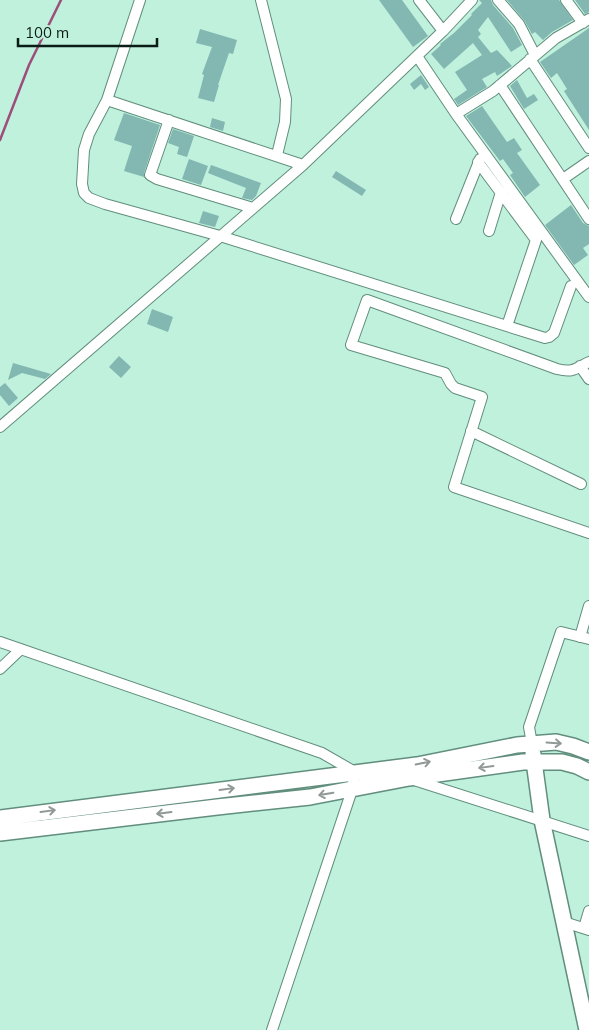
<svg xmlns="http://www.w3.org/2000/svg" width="589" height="1030" viewBox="0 0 589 1030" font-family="Mulish,sans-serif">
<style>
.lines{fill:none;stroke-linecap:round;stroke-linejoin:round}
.stream{stroke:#9d4e7a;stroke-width:2.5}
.building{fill:#82b7b2}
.street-casing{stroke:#618e7d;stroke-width:12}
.secondary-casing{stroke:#618e7d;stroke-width:18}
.street{stroke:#fff;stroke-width:10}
.secondary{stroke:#fff;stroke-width:15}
.oneway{stroke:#919996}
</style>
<rect width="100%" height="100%" fill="#c0f1dd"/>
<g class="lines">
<!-- stream -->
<path class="stream" d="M0,140l29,-75 32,-65"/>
</g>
<!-- building -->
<path class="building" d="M379,0h23l26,36 -15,11z
M479,0h12l2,5 20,23 9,17 -11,7 -23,-35 -10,13 3,4 -3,3 13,16 6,-3 15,16 -15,10 -2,-4 -13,7 5,8 -29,18 -4,-6 13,-9 -12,-18 27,-17 -9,-12 -29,26 -13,-15 10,-9 -1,-1 14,-11 18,-18 -1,-1 11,-11z
M507,0h52l14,20 -21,12 -9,8 -8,-8 -3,2 -8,-14z
M575,0h14v12l-4,2z
M589,28v102l-25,-39 3,-2 -10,-16 -6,5 -11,-16z
M200,29l37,11 -4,14 -4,-1 -11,32h1l-5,17 -16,-4 6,-23 -2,-1 10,-27 -16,-4z
M421,75l8,12 -4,3 -4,-6 -7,6 -4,-6z
M517,80l10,18 7,-4 4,6 -14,9 -14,-23z
M482,106l25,36 7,-4 8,12 -5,3 23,32 -15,12 -15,-22 3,-2 -10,-14 -3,2 -34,-45z
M124,113l36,12 -16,48v4l-20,-6 8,-25 -18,-6z
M212,118l13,4 -2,9 -13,-4z
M173,129l21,7 -7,21 -10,-3 2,-7 -11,-4z
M189,159l19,7 -7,19 -19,-6z
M211,165l50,18 -5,13 -4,4 -10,-2 4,-10 -38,-15z
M336,171l30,19 -4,6 -30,-19z
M571,205l12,18 6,3v18l-6,4 5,7 -14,10 -29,-40z
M203,211l16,5 -4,11 -16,-4z
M152,309l21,8 -5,15 -21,-8z
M119,356l12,11 -10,11 -12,-11z
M13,363l38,11 -6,5 -23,-6 -14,7z
M5,383l13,15 -9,8 -9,-11v-8z"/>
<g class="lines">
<!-- street casing -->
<g class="street-casing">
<path id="street" d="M140,0l-33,100 -18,34 -5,16 -2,34 2,9 5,5 16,6 115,32 325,102 4,-1 5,-4 17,-47
M261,0l25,99 -1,23 -8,33
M419,0l24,31
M498,0l21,24 16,31
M566,0l17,23
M417,56l39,58 133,183
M530,59l59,89
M500,85l89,134
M107,100l196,65
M456,114l37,-23 63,-53 33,-19
M169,120l-19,55 7,4 96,29
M478,162l58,78 -29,86
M563,179l26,-18
M456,219l24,-60
M489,231l12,-39
M589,362c-14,7 -16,11 -32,7l-190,-69 -16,45 94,28 6,11 4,4 27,9 -28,90 135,46
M580,366l9,13
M0,427l303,-262 140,-134 29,-31
M471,431l110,53
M580,637l9,-31
M0,642l322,111 33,19 -3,18 -80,240
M0,669l21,-20
M532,744l-3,-17 32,-95 28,7
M414,780l175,56
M564,922l25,8
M584,928l5,-17"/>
</g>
<!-- secondary casing -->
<g class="secondary-casing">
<path id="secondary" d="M533,754l9,66 45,210
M0,818l417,-53 100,-20 39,-3 17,4 16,6
M0,833l217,-26 93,-10 99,-19 114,-16h39l15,4 12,6"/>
</g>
<!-- street -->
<use href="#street" class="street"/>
<!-- secondary -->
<use href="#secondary" class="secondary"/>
</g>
<!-- one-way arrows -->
<defs><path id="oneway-shaft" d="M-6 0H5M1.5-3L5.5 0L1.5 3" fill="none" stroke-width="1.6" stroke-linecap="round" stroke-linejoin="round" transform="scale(1.25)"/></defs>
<g class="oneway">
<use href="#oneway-shaft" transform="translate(554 743) rotate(4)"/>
<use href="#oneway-shaft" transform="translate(423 763) rotate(-11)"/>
<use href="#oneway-shaft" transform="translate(486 767) rotate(172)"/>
<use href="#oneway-shaft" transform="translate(227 789) rotate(-8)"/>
<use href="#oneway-shaft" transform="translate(326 794) rotate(170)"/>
<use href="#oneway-shaft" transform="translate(48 811) rotate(-8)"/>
<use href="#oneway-shaft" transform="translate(164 813) rotate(173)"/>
</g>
<!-- scale -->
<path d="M18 38v8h139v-8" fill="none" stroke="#0a1c16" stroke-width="2.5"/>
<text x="25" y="38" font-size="15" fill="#0a1c16" stroke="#c0f1dd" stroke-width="4" paint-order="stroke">100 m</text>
</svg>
